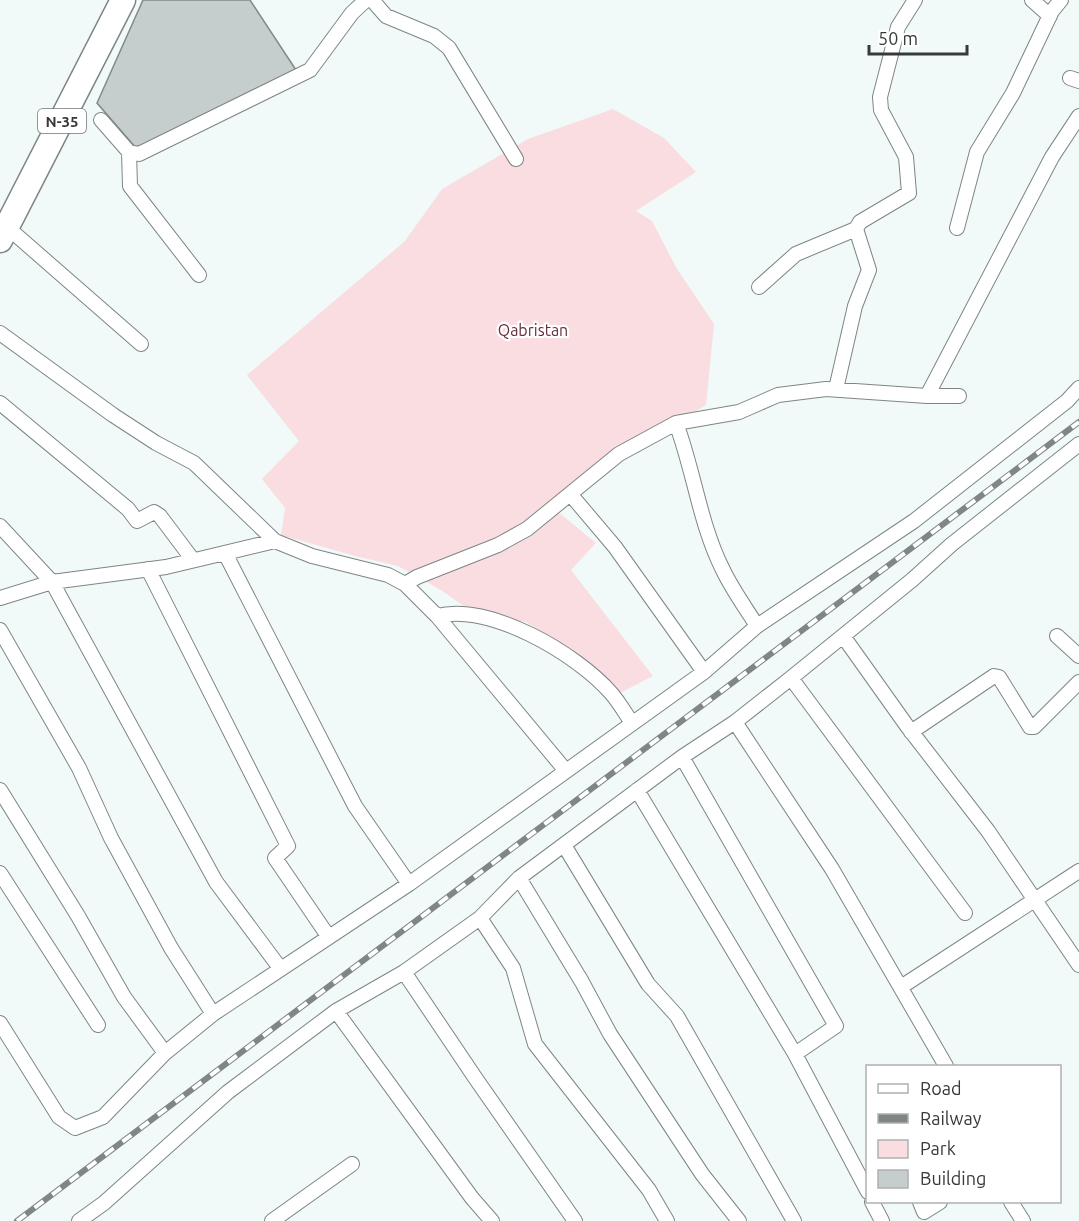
<svg xmlns="http://www.w3.org/2000/svg" width="1079" height="1221" viewBox="0 0 1079 1221" font-family="Ubuntu,sans-serif">
<style>
.green{fill:#fadde1}
.building{fill:#c5cdcd;stroke:#82898a;stroke-width:1.5}
.lines{fill:none;stroke-linecap:round;stroke-linejoin:round}
.minor-casing{stroke:#7e8586;stroke-width:16}
.trunk-casing{stroke:#7e8586;stroke-width:27}
.minor{stroke:#fff;stroke-width:14}
.trunk{stroke:#fff;stroke-width:24}
.rail-casing{stroke:#808585;stroke-width:6}
.rail{stroke:#fff;stroke-width:4;stroke-dasharray:11;stroke-linecap:butt}
.labels{text-anchor:middle;dominant-baseline:central;stroke-width:4.5;stroke-linejoin:round;paint-order:stroke}
.shield{fill:#fff;stroke:#737575;stroke-width:1.5}
.shield-label{font-size:15px;font-weight:bold;fill:#373a3a}
.park-label{font-size:16px;fill:#672d3b;stroke:#fff}
</style>
<rect width="100%" height="100%" fill="#f1f9f9"/>
<!-- green -->
<path class="green" d="M613,109l51,29 32,34 -60,39 16,10 25,48 37,55 -8,81 -67,41 -87,61 44,36 -25,27 82,106 -33,17 -42,-38 -52,-33 -54,-10 -31,-22 -43,-24 -43,-10 -74,-21 4,-27 -23,-29 37,-38 -52,-66 158,-134 37,-52 86,-50z"/>
<!-- building -->
<path class="building" d="M143,0h107l46,70 -160,78 -39,-45z"/>
<g class="lines">
<!-- minor casing -->
<g class="minor-casing">
<path id="minor" d="M372,0l14,16 48,20 15,12 67,111
M1032,0l18,16
M1070,78l9,3
M101,120l28,32 10,2 171,-84 42,-57 14,-13
M129,152l1,34 69,89
M7,227l134,117
M957,228l20,-76 36,-59 39,-82 9,-11
M759,287l37,-33 60,-25 4,-7 49,-29 -3,-36 -25,-47 -1,-13 18,-70 17,-27
M0,333l113,82 43,28 38,20 81,78 37,15 76,19 17,9 32,32 129,155
M836,389l19,-83 14,-36 -13,-41
M927,396l125,-239 27,-41
M0,403l128,106 9,12 17,-9 6,4 33,44
M676,423l63,-11 39,-17 48,-6 101,7h32
M571,495l44,52 89,125
M0,526l52,56 164,300 64,86
M225,553l130,253 54,78
M148,569l140,277 -13,12 53,78
M405,584l12,-7 81,-32 29,-16 92,-75 57,-31c18,48 24,102 47,147 9,19 22,37 34,56
M0,598l52,-16 114,-15 109,-26
M437,616c52,-14 140,38 174,77 8,9 14,20 21,30
M0,630l79,138 32,70 60,110 42,66
M843,636l64,90 81,105 91,134
M1057,636l22,20
M791,678l121,-98 40,-36 127,-100
M735,722l97,147 114,197
M911,732l83,-56 5,1 31,50h4l45,-45
M682,757l154,269 -41,28
M0,790l78,126 46,81 41,56
M637,790l158,264 73,138
M564,845l84,139 29,32 117,205
M0,873l98,152
M519,878l63,104 28,52 92,140 37,47
M480,918l33,50 22,76 114,146 18,31
M404,972l72,107 99,142
M901,987l178,-116
M336,1011l136,187 20,23
M0,1023l59,94 16,11 28,-11 62,-64 48,-39 196,-130 295,-212 53,-46 157,-105 153,-120 12,-13
M872,1202l10,19
M920,1202l4,10 16,-10
M1011,1202l12,19
M79,1221l25,-18 124,-111 108,-81 68,-39 76,-54 39,-40 163,-121 53,-35 56,-44 174,235
M272,1221l80,-57"/>
</g>
<!-- trunk casing -->
<g class="trunk-casing">
<path id="trunk" d="M0,240l123,-240"/>
</g>
<!-- minor -->
<use href="#minor" class="minor"/>
<!-- trunk -->
<use href="#trunk" class="trunk"/>
<!-- rail casing -->
<g class="rail-casing">
<path id="rail" d="M17,1221l1062,-799"/>
</g>
<!-- rail -->
<use href="#rail" class="rail"/>
</g>
<g class="labels">
<!-- shield labels -->
<rect class="shield" x="38" y="109" width="48" height="24" rx="4.5"/>
<g class="shield-label">
<text x="62" y="121">N-35</text>
</g>
<!-- park labels -->
<g class="park-label">
<text x="533" y="330">Qabristan</text>
</g>
</g>
<!-- legend -->
<rect x="866" y="1065" width="195" height="138" fill="#ffffff" stroke="#afb0b0" stroke-width="1.5"/>
<rect x="878" y="1084" width="30" height="9" fill="#ffffff" stroke="#afb0b0" stroke-width="1.5"/>
<text x="920" y="1095" font-size="18" fill="#373a3a">Road</text>
<rect x="878" y="1114" width="30" height="9" fill="#808585" stroke="#afb0b0" stroke-width="1.5"/>
<text x="920" y="1125" font-size="18" fill="#373a3a">Railway</text>
<rect x="878" y="1140" width="30" height="18" fill="#fadde1" stroke="#afb0b0" stroke-width="1.5"/>
<text x="920" y="1155" font-size="18" fill="#373a3a">Park</text>
<rect x="878" y="1170" width="30" height="18" fill="#c5cdcd" stroke="#afb0b0" stroke-width="1.5"/>
<text x="920" y="1185" font-size="18" fill="#373a3a">Building</text>
<!-- scale -->
<path d="M869 45v9h98v-9" fill="none" stroke="#373a3a" stroke-width="3"/>
<text x="878" y="45" font-size="18" fill="#373a3a" stroke="#ffffff" stroke-width="4.5" paint-order="stroke">50 m</text>
</svg>
